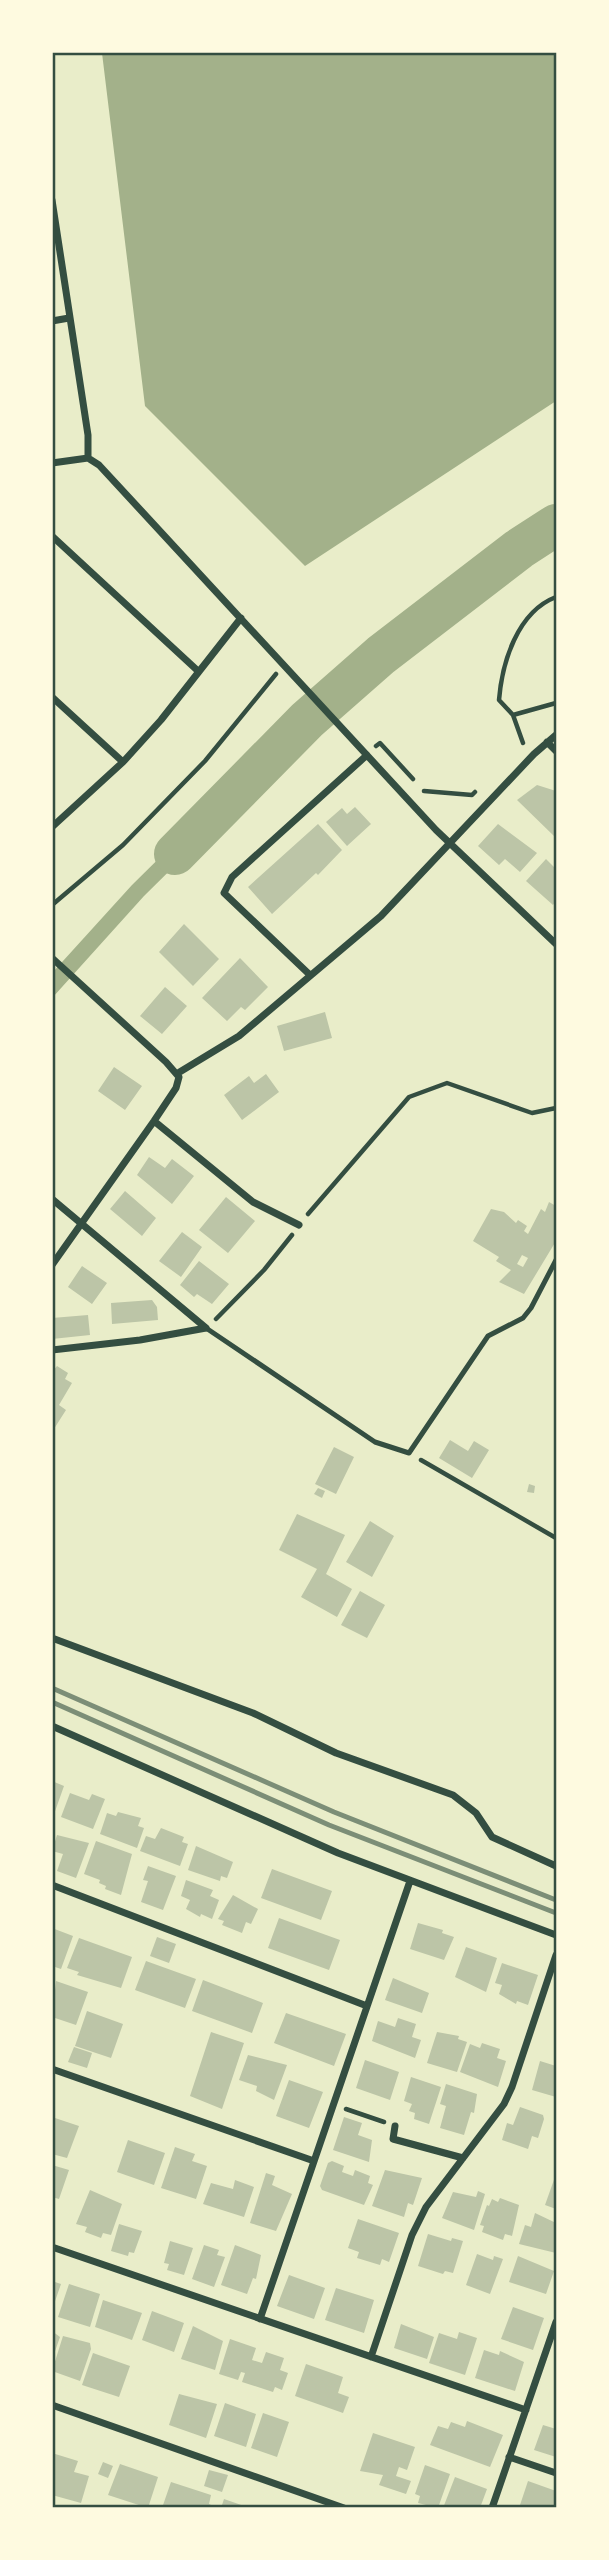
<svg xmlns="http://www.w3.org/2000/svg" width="609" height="2560" viewBox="0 0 609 2560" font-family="Signika,sans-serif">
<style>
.water{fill:#a3b18a}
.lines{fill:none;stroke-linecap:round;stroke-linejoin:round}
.river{stroke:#a3b18a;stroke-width:42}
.building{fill:#bcc5a7;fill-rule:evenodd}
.path{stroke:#344e41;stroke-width:4.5}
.service{stroke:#344e41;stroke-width:5}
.minor{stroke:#344e41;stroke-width:7}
.rail{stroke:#7c8e77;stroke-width:5}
.neatline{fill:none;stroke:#344e41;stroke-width:2.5}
</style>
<rect width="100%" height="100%" fill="#e9edc9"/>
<!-- water -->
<path class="water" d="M102,53h454v348l-251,165 -160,-160z
M211,807l11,12 -78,77 -91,101v-25l79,-87z"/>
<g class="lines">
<!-- river -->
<path class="river" d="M175,854l132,-134 74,-65 138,-106 37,-24"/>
</g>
<!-- building -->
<path class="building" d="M537,785l19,6 -1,46 -38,-37z
M355,807l16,17 -24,22 -21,-24 16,-14 5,6z
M318,824l24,26 -24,25 -2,-2 -44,41 -24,-27z
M498,824l39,29 -17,19 -15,-13 -6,6 -21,-19z
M546,859l10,10v32l-3,4 -27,-24z
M184,924l35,35 -26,27 -34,-34z
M240,958l28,29 -23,23 -4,-3 -14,14 -25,-23z
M165,987l22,19 -25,28 -22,-18z
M325,1012l7,26 -48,13 -7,-25z
M114,1067l28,19 -17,24 -27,-19z
M266,1074l13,18 -37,28 -18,-25 25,-19 5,7z
M149,1157l16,11 7,-9 22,17 -22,28 -35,-29z
M125,1191l31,27 -14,18 -32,-27z
M226,1197l29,24 -27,32 -29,-23z
M549,1202l7,4v35l-32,53 -25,-12 12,-12 -15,-9 3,-4 -26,-16 18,-32 13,3 12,11 2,-3 9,6 -3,5 4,3 13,-25 4,3zM522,1255l6,3 -5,9 -6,-3z
M182,1232l20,15 -21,30 -22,-16z
M199,1261l30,23 -17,20 -15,-10 -3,3 -14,-12z
M82,1266l25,17 -15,21 -24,-17z
M152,1300l5,7 1,13 -46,4 -1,-21z
M88,1315l2,20 -38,4v-21z
M57,1366l11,7 -3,6 7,4 -13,22 7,5 -14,22v-60z
M450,1440l18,11 6,-10 15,9 -17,28 -33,-20z
M334,1447l20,10 -18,37 -21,-10z
M529,1484l6,2 -1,7 -7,-1z
M318,1488l7,3 -3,7 -8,-4z
M297,1514l48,21 -19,39 26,15 -15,28 -36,-20 16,-28 -38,-19z
M370,1521l24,15 -22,41 -26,-15z
M360,1591l25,14 -18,33 -26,-13z
M52,1781l12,5 -11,31h-1z
M70,1793l19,7 3,-6 13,5 -12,30 -32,-12z
M118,1812l23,6 -3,8 6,2 -7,20 -37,-14 7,-21 9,3z
M161,1828l23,9 -2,5 6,2 -8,22 -40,-15 6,-15 9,3z
M57,1835l32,8 -13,35 -19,-7 6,-17 -11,-3z
M96,1841l36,13 -11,41 -16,-6 1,-3 -7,-3 1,-3 -16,-6z
M196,1846l37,16 -6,16 -6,-2 -1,5 -32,-11z
M148,1866l28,10 -13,34 -22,-8 7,-21 -5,-1z
M272,1869l60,22 -11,29 -60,-22z
M186,1880l27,10 -3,6 9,4 -7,19 -11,-5 -1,3 -14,-8 4,-9 -9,-4z
M233,1895l25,14 -7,15 -5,-2 -4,11 -20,-8 2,-4 -6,-2z
M279,1918l61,22 -11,30 -61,-22z
M418,1923l25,7 -1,3 12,4 -10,23 -34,-11z
M52,1928l21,8 -12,33 -9,-3z
M157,1937l19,7 -7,19 -19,-7z
M79,1938l53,19 -11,31 -44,-13 2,-3 -12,-4z
M466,1947l31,11 -11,34 -31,-15z
M146,1961l50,18 -11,29 -50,-18z
M502,1963l36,12 -10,30 -11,-4 -1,3 -17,-10 3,-9 -7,-2z
M393,1978l36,15 -7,20 -37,-13z
M203,1980l60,23 -11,30 -60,-22z
M56,1981l32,11 -12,33 -24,-8z
M87,2011l36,13 -12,34 -36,-12z
M286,2013l60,21 -12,32 -60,-23z
M398,2018l18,6 -4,13 9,3 -6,18 -43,-17 6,-20 17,6z
M211,2032l33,11 -22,66 -32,-13z
M437,2032l22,4 -1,3 9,3 -10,30 -30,-9z
M482,2043l18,6 -3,9 9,3 -8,26 -38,-15 10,-28 10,4z
M74,2047l18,6 -5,15 -19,-6z
M248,2055l39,10 -13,35 -18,-9 1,-5 -18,-6z
M365,2060l34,12 -9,28 -34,-12z
M540,2061l16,5v31l-24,-7z
M411,2077l30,10 -12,37 -15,-5 1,-6 -6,-2 3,-7 -8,-3z
M289,2080l34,12 -14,36 -33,-12z
M446,2084l31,10 -3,19 -3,-1 -7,23 -24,-7 6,-22 -6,-2z
M520,2107l23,8 1,4 -6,19 -6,-2 -4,13 -26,-9 5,-17 6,2z
M52,2117l27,9 -12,32 -15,-4z
M344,2117l18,6 -4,12 14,5 -3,22 -36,-12z
M128,2140l37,13 -11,32 -37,-13z
M175,2147l20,7 -3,7 15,5 -11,33 -35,-11z
M332,2161l12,5 -2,6 11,4 2,-6 15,6 -2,7 5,2 -9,20 -42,-15 -2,-4 8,-23z
M52,2165l17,5 -10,29 -7,-2z
M385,2170l37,8 -9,27 -5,-2 -4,14 -32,-11z
M266,2173l9,3 -3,9 20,9 -16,37 -26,-8z
M556,2174v35l-11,-4z
M235,2180l19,7 -10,30 -41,-13 8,-21 22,6z
M90,2190l32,14 -11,31 -8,-2 -2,5 -16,-6 2,-5 -11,-3z
M478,2191l7,3 -11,36 -32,-12 11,-26 23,5z
M500,2198l19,7 -7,31 -7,-2 -2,6 -21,-8 2,-6 -4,-1 7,-20 2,1 3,-7 6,3z
M535,2213l21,10v30l-37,-9 6,-19 6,2z
M358,2219l41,14 -10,29 -7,-3 -2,6 -23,-7 2,-6 -11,-4z
M119,2224l23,7 -8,22 -5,-1 -1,4 -17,-5z
M428,2234l23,7 1,-3 11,3 -10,32 -8,-2 -2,3 -25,-8z
M170,2241l23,7 -9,27 -17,-5 2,-6 -5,-1z
M204,2245l15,5 -2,5 8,2 -11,30 -22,-8z
M235,2245l26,10 -5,24 -3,-1 -6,16 -26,-9z
M477,2254l16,6 1,-4 9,3 -13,35 -24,-9z
M518,2256l36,15 -8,23 -37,-12z
M289,2275l36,13 -11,31 -37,-13z
M52,2281l9,3 -8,23h-1z
M69,2284l31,10 -10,33 -32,-10z
M336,2288l38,12 -10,33 -39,-13z
M103,2300l39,13 -10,27 -37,-13z
M513,2307l31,11 -11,32 -32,-11z
M152,2311l32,12 -10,29 -32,-12z
M401,2324l33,13 -7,22 -33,-11z
M193,2326l30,15 -8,29 -34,-11z
M52,2331l8,6 -7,20h-1z
M459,2332l18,6 -12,37 -36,-12 10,-30 18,6z
M63,2336l27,7 1,6 -11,32 -28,-10z
M230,2339l26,9 -4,12 10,3 4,-11 18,6 -4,12 8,3 -6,17 -7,-3 -2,5 -31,-10 3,-9 -4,-1 -3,8 -19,-6z
M484,2350l15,5 1,-4 24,11 -9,29 -40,-13z
M93,2353l37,13 -11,31 -37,-12z
M306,2364l37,13 -5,16 11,4 -6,16 -48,-17z
M179,2394l38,10 -11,34 -37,-13z
M225,2403l31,11 -10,33 -32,-11z
M263,2413l26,9 -12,35 -26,-9z
M467,2421l36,14 -13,32 -60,-22 8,-19 10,3 3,-7 14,5z
M543,2425l13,4v28l-22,-7z
M373,2433l42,14 -8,23 -8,-3 -3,9 15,5 -5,13 -27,-9 4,-10 -23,-4z
M52,2453l26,8 -4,11 15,4 -8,27 -29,-8z
M103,2462l10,4 -5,12 -10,-4z
M120,2464l38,13 -10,31 -40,-13z
M425,2465l25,9 -12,34 -20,-5 2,-7 -5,-2z
M209,2470l19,5 -6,17 -18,-6z
M455,2477l32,12 -7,19h-37z
M528,2481l28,10 -1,17h-36z
M171,2482l40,13 -2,9 9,4h-56z
M224,2499l23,8v1h-26z"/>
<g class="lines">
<!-- path -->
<path class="path" d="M513,715l-14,-15c3,-37 18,-88 57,-103
M523,743l-10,-28 43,-12
M376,746l4,-3 33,36
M424,791l48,4 3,-3
M52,905l71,-60 82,-84 71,-87
M308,1214l101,-117 38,-14 85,30 24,-5
M216,1319l48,-49 28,-35
M421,1460l135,78
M346,2109l38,13"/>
<!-- service -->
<path class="service" d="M206,1328l169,114 34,11 79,-117 35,-18 8,-10 25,-48"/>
<!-- minor -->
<path class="minor" d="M52,200l36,235v23
M52,321l17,-3
M52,463l36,-5 11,7 337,365 120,114
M52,536l146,135
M52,697l71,65
M547,742l9,9
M52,827l71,-65 38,-42 80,-102
M52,958l114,104 13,15 -3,11 -22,33 -102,144
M310,975l-86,-82 8,-16 135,-122
M178,1073l61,-37 142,-120 153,-162 22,-19
M154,1121l99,81 46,23
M52,1199l154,129
M52,1350l88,-10 66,-12
M52,1638l201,75 83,40 117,42 23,18 16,24 64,29
M52,1726l286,127 218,82
M52,1885l315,121
M52,2069l262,92
M395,2126l-2,13 70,19
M52,2247l474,163
M260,2319l150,-438
M371,2357l41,-122 14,-28 78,-103 8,-17 44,-132
M52,2405l292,103
M509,2457l47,16
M492,2508l64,-186"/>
<!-- rail -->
<path class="rail" d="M52,1688l282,124 222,88
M52,1702l277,123 227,88"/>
</g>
<!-- border -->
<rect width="609" height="2560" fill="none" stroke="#fefae0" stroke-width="108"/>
<rect x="54" y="54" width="501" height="2452" class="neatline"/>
</svg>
